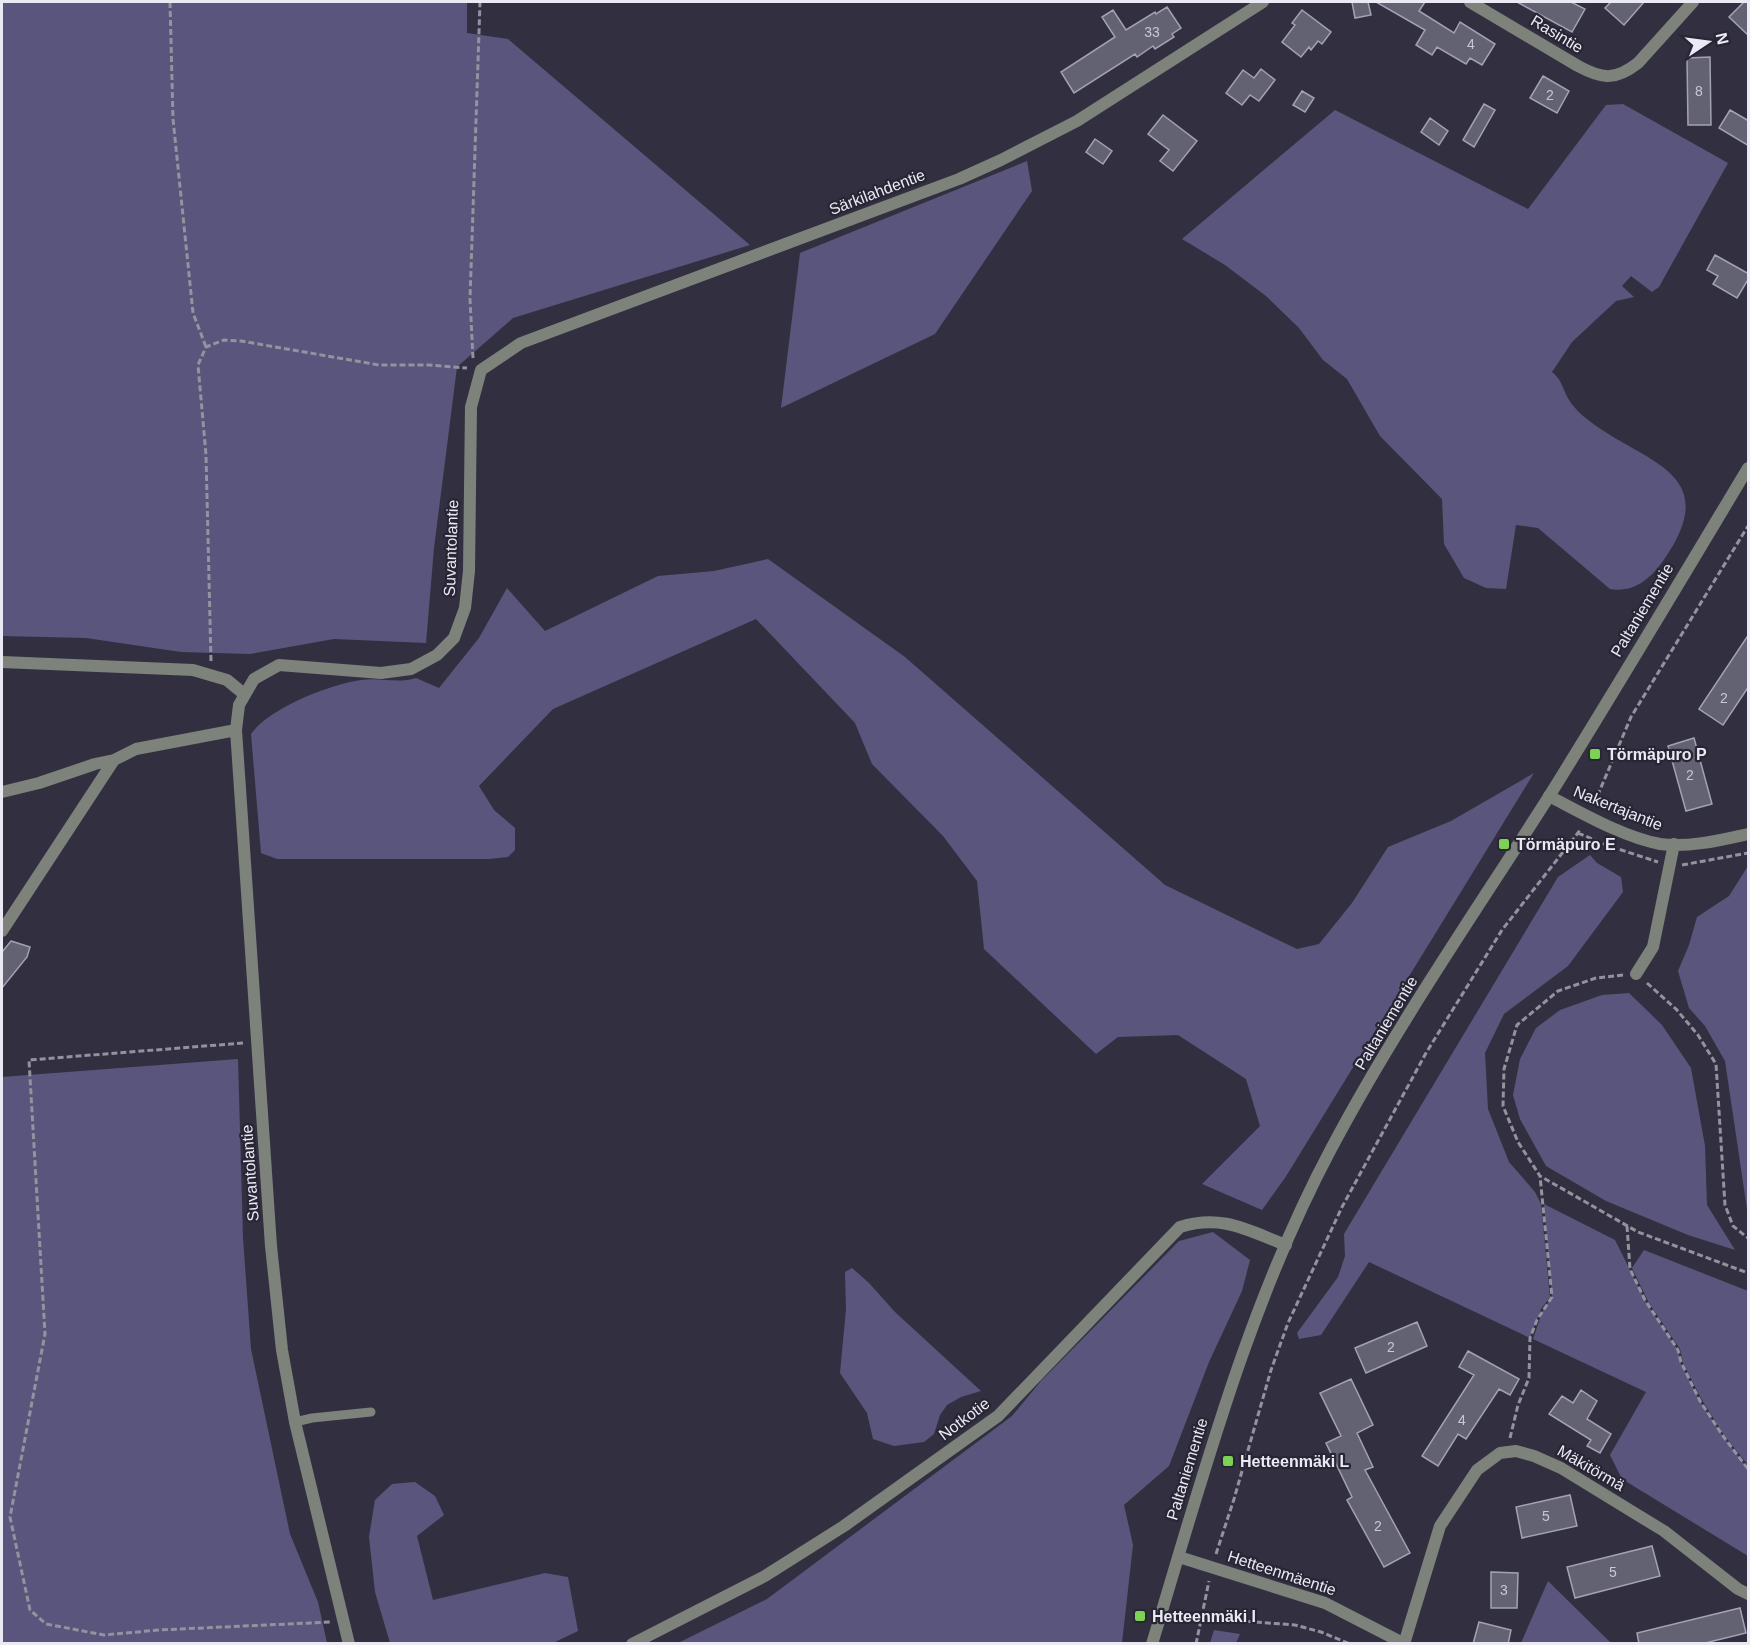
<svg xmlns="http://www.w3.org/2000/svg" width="1750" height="1645" viewBox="0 0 1750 1645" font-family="Helvetica,sans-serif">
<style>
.green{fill:#5a557c}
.building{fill:#636273;stroke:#a3a2b5;stroke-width:1.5}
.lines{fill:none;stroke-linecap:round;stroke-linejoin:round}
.path{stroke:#93929f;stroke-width:3;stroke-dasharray:6 3;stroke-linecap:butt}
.service{stroke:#7d827b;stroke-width:9}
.minor{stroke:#7d827b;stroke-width:12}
.tertiary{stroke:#7d827b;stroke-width:12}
.poi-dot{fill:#7dd154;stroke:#282635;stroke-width:2}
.labels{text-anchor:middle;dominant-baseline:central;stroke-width:4.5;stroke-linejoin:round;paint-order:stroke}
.number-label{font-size:14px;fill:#c8c7d4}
.street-label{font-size:16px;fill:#eae9f4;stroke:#282635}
.poi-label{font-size:16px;font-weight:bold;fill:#eae9f4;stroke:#282635;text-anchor:start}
</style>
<rect width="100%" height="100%" fill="#323040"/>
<!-- green -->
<path class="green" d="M2,2h465v31l41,6 242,206 -237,73 -56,49 -23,181 -8,95 -92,-4 -84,15 -69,-2 -95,-14 -84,-2z
M1623,104l105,59 -69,124 -7,5 -21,-16 -9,10 12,11 -18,4 -44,41 -20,30c11,8 11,20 19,31 4,5 10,12 16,16 54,44 140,51 76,142 -13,18 -29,32 -53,28l-72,-61 -22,-3 -10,64 -20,-1 -22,-10 -20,-34 -2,-45 -62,-63 -33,-57 -24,-19 -24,-32 -33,-32 -41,-31 -43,-26 153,-129 193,99 78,-104z
M1027,161l5,30 -97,143 -154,74 19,-155z
M768,559l137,98 260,228 132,64 22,-5 33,-41 36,-56 63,-26 83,-48 -249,405 -23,32 -60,-26 58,-58 -14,-47 -68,-44 -60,2 -22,17 -112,-105 -7,-68 -34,-45 -71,-72 -17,-41 -99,-104 -203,90 -74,77 15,24 21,18v22l-7,7 -19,2h-212l-16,-6 -10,-119c18,-26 80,-50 110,-54 19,-3 37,4 55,-2l23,10 40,-50 28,-50 38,43 113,-55 56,-5z
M1590,855l7,8 24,14 2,15 -55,74 -64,48 -19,39 3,56 21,53 26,30 6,12 9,93 -9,12 -11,29 -161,-76 -48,73 -22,4 -2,-6 41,-56 7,-21 -1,-22 214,-357z
M1748,866v350l-23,-155 -20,-35 -16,-18 -11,-37 11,-26 8,-28 32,-21z
M1629,993l33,32 29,43 14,78 2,59 28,45 -47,-15 -82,-34 -60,-35 -26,-47 -7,-24 7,-36 16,-31 24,-18 42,-15z
M238,1059l5,179 8,111 39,185 28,68 9,41h-325v-566z
M1544,1204l71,36 32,64 31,46 3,14 19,37 23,35 25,33v87l-126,-77 -12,-24 36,-63 -113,-53 10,-29 9,-13z
M1213,1232l37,28 -8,31 -33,71 -40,104 -45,39 9,40 -11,98h-444l89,-44 245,-183 29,-35 138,-140z
M1644,1250l104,41v174l-24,-30 -22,-35 -19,-37 -3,-14 -31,-46 -17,-35z
M852,1268l17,15 26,29 86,79 -20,6 -14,8 -7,10 -6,19 -10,8 -30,4 -21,-7 -6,-26 -27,-40 6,-64 -1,-37z
M415,1482l20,14 9,19 -27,21 16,64 112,-27 23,4 10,54 -25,12h-163l-15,-51 -6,-55 6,-37 17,-16z
M1548,1581l63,62h-90z
M1214,1630l26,4 -4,9h-26z"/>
<!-- building -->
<path class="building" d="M1352,2h16l3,13 -16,3z
M1376,2h49l-6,9 35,22 6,-11 35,22 -13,21 -12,-7 -4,6 -29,-17 -5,8 -16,-10 9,-15z
M1517,2h54l14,7 -13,23z
M1611,2h33l-20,23 -19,-17z
M1744,2h5v34l-20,-19z
M1167,7l14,21 -9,6 2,3 -19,12 -2,-3 -16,11 -2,-3 -61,39 -13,-21 54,-35 -13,-20 11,-7 13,20 29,-18 1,2z
M1302,10l29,22 -9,12 -4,-3 -7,9 -2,-3 -8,10 -19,-15 13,-17 -3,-2z
M1710,57l1,68h-23l-1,-67z
M1261,69l14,11 -16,21 -9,-6 -8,10 -16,-12 17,-23 11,8z
M1543,76l26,15 -12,22 -27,-15z
M1302,91l12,7 -9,14 -12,-7z
M1484,104l11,6 -21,37 -11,-7z
M1730,110l19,11v25l-30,-18z
M1163,115l34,26 -24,30 -13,-10 9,-11 -21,-16z
M1430,118l18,13 -9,14 -18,-13z
M1095,139l17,12 -9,13 -17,-12z
M1715,255l34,19v4l-12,20 -24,-14 5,-8 -11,-6z
M1749,634v52l-26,39 -24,-16z
M1694,738l18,66 -26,7 -18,-65z
M11,941l19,6 -3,10 -25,31v-36z
M1417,1322l10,24 -61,27 -11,-25z
M1468,1351l51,28 -9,16 -11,-6 -33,50 -8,-5 -20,32 -16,-10 52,-81 -15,-8z
M1351,1379l22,46 -16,8 16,34 -8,3 45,83 -26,14 -37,-67 5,-3 -26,-54 15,-7 -21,-43z
M1581,1390l16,11 -10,18 24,15 -11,19 -13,-7 4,-6 -42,-26 13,-18 11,7z
M1570,1495l7,31 -55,12 -6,-31z
M1652,1546l8,30 -85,22 -8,-31z
M1491,1572l27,1 -1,35h-26z
M1740,1608l6,25 -45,11h-62l-2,-11z
M1479,1622l32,8 -3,14h-35z"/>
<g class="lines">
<!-- path -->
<path class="path" d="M170,2l3,117 20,194 13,34
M473,358l-3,-59 10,-297
M211,661l-5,-206 -8,-90 8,-18 18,-7 17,1 138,24h50l38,3
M1594,804l37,-87 117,-191
M1578,833l31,13 49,16
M1682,865l66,-12
M1623,975l-27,3 -38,13 -41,34 -13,44 -1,37 15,36 22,34 98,56 110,41
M1647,983l29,26 22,26 18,29 9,141 8,21 15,12
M243,1043l-214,17 16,274 -35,183 20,93 16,14 58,11 55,-5 172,-8
M1627,1226l3,43 15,31 33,50 3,12 19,39 23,35 25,33
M1510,1438l8,-33 11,-27 1,-40 7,-18 15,-23 -12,-121
M1216,1554l18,-55 37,-129 17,-47 54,-116 84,-154 76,-123 79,-101
M1202,1618l93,7 26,7 29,12
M1196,1644l13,-63"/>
<!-- service -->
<path class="service" d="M295,1422l17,-4 59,-6"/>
<!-- minor -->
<path class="minor" d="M1470,2l108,64c24,13 37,15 60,-3l55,-61
M2,662l191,8 34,10 17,14
M2,792l37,-9 56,-19 19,-4
M1549,796c33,17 74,41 111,48 28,4 61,-4 88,-10
M2,931l112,-171 22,-11 100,-19
M1636,974l17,-27 21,-103
M349,1644l-54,-222 -13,-72 -11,-104 -35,-516 3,-25 15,-26 25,-14 102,8 30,-4 26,-14 17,-17 11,-30 4,-37 2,-164 10,-37 40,-27 438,-164 42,-19 76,-39 186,-119
M632,1644l133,-68 79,-50 154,-110 182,-189c42,-13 67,3 106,18
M1404,1644l36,-118 37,-56 23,-17 16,-2 18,5 27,12 103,63 74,58 10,5"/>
<!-- tertiary -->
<path class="tertiary" d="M1179,1557l146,46 80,41
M1152,1644c51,-168 96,-339 179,-495 64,-121 143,-235 217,-351 68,-109 134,-220 200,-330"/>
</g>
<!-- markers -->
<g class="poi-dot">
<rect x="1589" y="748" width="12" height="12" rx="3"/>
<rect x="1498" y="838" width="12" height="12" rx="3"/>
<rect x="1222" y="1455" width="12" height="12" rx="3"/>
<rect x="1134" y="1610" width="12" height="12" rx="3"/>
</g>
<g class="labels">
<!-- number labels -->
<g class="number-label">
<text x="1152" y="32">33</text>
<text x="1471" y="44">4</text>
<text x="1699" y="91">8</text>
<text x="1550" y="95">2</text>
<text x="1724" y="698">2</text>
<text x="1690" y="775">2</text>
<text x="1391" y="1347">2</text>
<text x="1462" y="1420">4</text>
<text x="1546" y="1516">5</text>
<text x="1378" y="1526">2</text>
<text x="1613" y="1572">5</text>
<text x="1504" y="1590">3</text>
</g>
<!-- street labels -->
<g class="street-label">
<text transform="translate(1557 34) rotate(31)">Rasintie</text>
<text transform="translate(877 192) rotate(-21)">Särkilahdentie</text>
<text transform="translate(451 548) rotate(-88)">Suvantolantie</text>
<text transform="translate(1642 610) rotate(-59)">Paltaniementie</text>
<text transform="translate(1618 808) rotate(22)">Nakertajantie</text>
<text transform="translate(1386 1023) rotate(-59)">Paltaniementie</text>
<text transform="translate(250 1173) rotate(-94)">Suvantolantie</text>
<text transform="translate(964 1419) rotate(-37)">Notkotie</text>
<text transform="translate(1591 1468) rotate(30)">Mäkitörmä</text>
<text transform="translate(1187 1469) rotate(-73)">Paltaniementie</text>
<text transform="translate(1282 1573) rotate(18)">Hetteenmäentie</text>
</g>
<!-- poi labels -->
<g class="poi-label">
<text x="1607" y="754">Törmäpuro P</text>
<text x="1516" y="844">Törmäpuro E</text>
<text x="1240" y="1461">Hetteenmäki L</text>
<text x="1152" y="1616">Hetteenmäki I</text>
</g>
</g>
<!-- border -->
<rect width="1750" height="1645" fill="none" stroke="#eae9f4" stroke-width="6"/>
<!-- north arrow -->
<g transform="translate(1708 42) rotate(77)" stroke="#282635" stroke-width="4.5" paint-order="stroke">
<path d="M0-4.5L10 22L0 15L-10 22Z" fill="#eae9f4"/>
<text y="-9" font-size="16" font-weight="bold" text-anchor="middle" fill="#eae9f4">N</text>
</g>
</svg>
